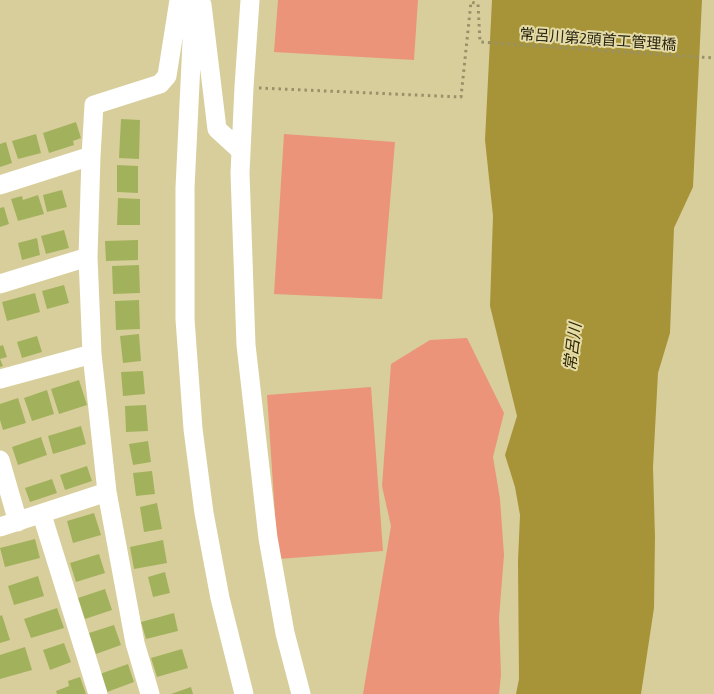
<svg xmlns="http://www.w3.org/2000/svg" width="714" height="694" viewBox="0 0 714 694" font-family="'Asap Condensed','Noto Sans JP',sans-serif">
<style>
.green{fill:#eb9479}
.water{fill:#a79438}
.building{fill:#a2b25c}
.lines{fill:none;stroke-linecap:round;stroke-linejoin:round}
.path{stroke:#989068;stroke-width:3;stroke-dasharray:2.5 4;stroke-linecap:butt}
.minor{stroke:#fff;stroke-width:19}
.labels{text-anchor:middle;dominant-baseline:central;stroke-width:4;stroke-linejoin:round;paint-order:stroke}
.street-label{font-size:15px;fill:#292511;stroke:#e5dba7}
.water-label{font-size:16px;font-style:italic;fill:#312901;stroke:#e5dba7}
</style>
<rect width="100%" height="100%" fill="#d8ce9b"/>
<!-- green -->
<path class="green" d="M278,0h140l-4,60 -140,-8z
M284,134l111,8 -13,157 -108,-5z
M467,338l37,75 -11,44 7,42 4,56 -5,63 2,57 -2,19h-136l28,-168 -9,-40 9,-122 39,-24z
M371,387l12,164 -105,8 -11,-164z"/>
<!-- water -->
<path class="water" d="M492,0h210l-9,187 -19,41 -4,105 -12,40 -5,94 2,70 -1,71 -13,86h-125l3,-15 -1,-118 2,-46 -5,-28 -10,-32 12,-39 -27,-110 3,-90 -8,-76z"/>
<!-- building -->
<path class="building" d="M121,119l19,1 -1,39 -20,-1z
M76,122l5,16 -8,3 1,4 -25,8 -6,-20z
M36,134l5,19 -23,6 -6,-18z
M6,142l6,21 -12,4v-23z
M117,165l21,1v27l-21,-1z
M62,190l5,17 -20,5 -4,-17z
M38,195l6,19 -26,7 -7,-22 11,-3 1,4z
M118,198l22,1v26h-23z
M4,207l5,17 -9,3v-19z
M64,230l5,18 -23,6 -5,-18z
M37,238l3,17 -18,5 -4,-17z
M138,240v20l-32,1 -1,-20z
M139,265l1,28 -27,1 -1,-28z
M64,285l5,18 -22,6 -5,-18z
M35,293l5,19 -33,9 -5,-19z
M139,300l1,29 -24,1 -1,-29z
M139,334l2,27 -18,2 -3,-27z
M37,336l5,16 -20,6 -5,-16z
M3,345l4,12 -7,2 3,7 -3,1v-21z
M143,371l2,23 -22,2 -2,-24z
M79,380l8,25 -28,9 -8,-25z
M47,390l7,24 -22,7 -8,-23z
M18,398l8,25 -23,7 -3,-10v-16z
M146,405l2,26 -22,1 -1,-26z
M81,426l5,18 -33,10 -5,-18z
M41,437l6,18 -29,10 -6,-18z
M148,441l3,21 -18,3 -4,-21z
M87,466l5,15 -27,9 -5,-15z
M152,471l3,23 -19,2 -3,-23z
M52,479l5,14 -27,9 -5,-14z
M157,503l5,26 -18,3 -4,-25z
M94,513l7,22 -28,8 -6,-22z
M35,539l5,19 -35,9 -5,-19z
M163,540l4,23 -33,6 -4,-22z
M99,554l6,19 -29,9 -6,-19z
M165,572l5,21 -17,4 -5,-20z
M38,576l6,20 -30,9 -6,-19z
M105,589l7,21 -27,9 -7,-21z
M57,608l7,20 -33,10 -7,-19z
M174,613l4,18 -32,8 -5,-17z
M2,615l8,25 -10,3v-27z
M114,625l7,20 -25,9 -7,-21z
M64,643l7,19 -21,8 -7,-20z
M25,647l7,23 -32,9v-24z
M182,649l6,19 -31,9 -6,-19z
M128,664l6,18 -27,10 -7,-18z
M80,677l6,17h-29l-1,-3 13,-5 -1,-5z
M191,687l2,7h-22z"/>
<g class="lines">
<!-- path -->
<path class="path" d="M259,88l202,9 10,-95 7,2 2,38 234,16"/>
<!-- minor -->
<path class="minor" d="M194,0l-9,188v131l8,110 11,84 16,85 24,96
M250,0l-6,87 -4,86 6,172 22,193 17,95 16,61
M202,5l15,124 24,22
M91,156l3,-51 66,-21 7,-8 12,-76
M0,185l91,-29 -3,101 4,97 15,138 28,151 15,51
M0,284l88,-27
M0,379l92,-25
M0,460l18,62
M42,515l56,179
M0,527l107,-35"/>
</g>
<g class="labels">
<!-- street labels -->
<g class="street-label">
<text transform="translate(598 39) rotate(4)">常呂川第2頭首工管理橋</text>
</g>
<!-- water labels -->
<g class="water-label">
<text transform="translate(572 347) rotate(-83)">常呂川</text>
</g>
</g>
</svg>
